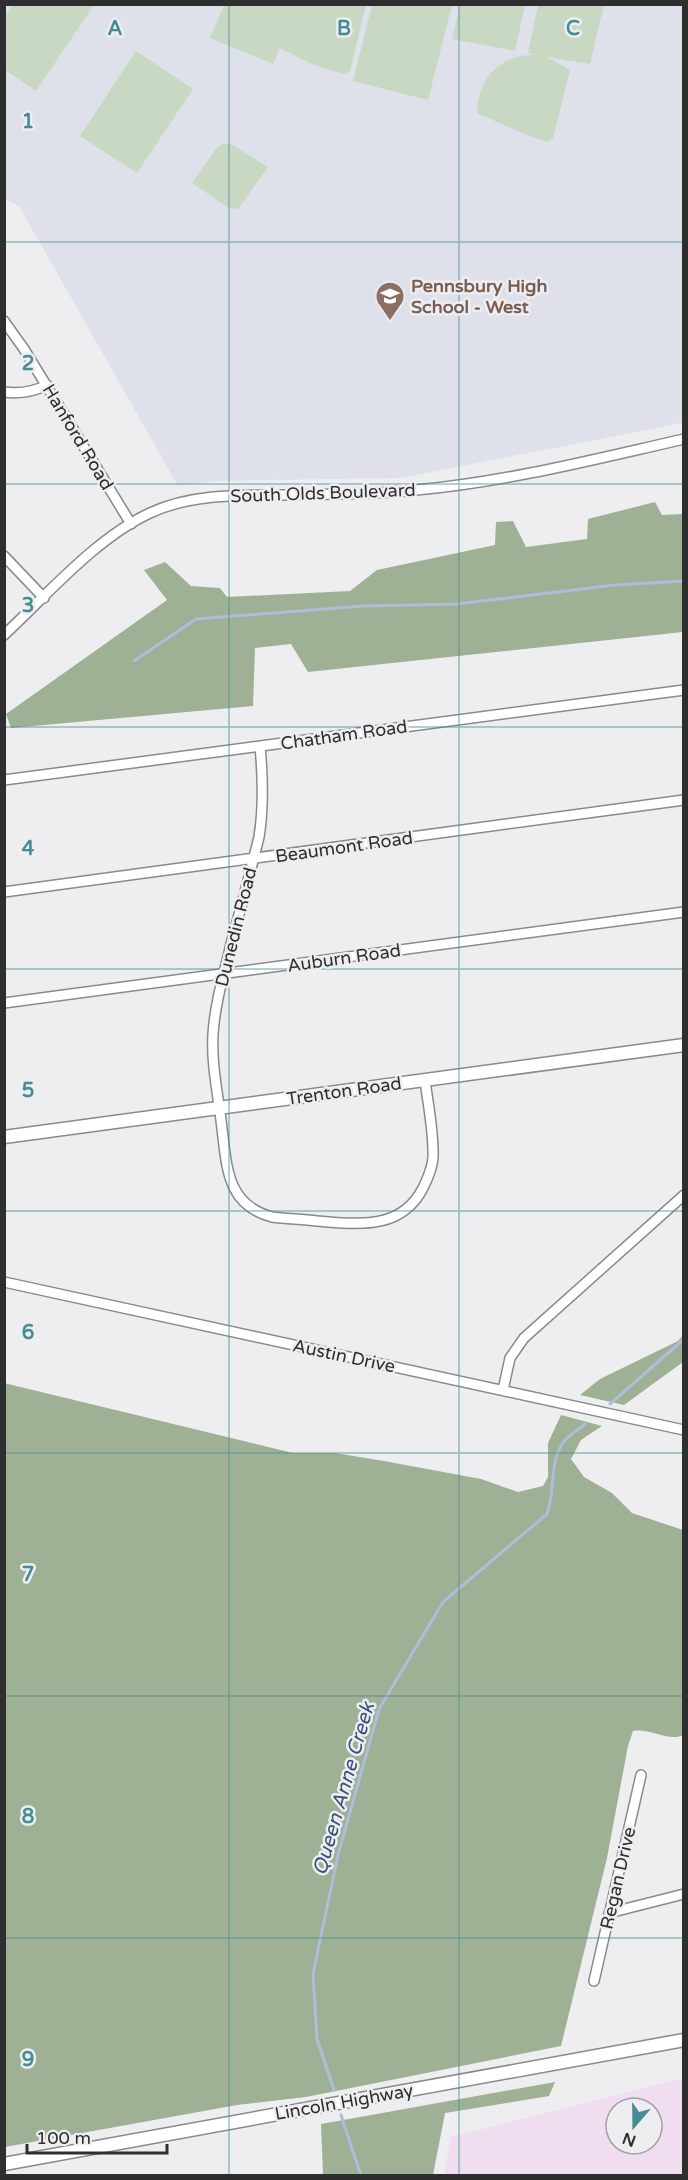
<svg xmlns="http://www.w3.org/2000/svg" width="688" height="2180" viewBox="0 0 688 2180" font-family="'Varela Round',sans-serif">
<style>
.industrial{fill:#f0def0;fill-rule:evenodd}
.built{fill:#dfe1ea}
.green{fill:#c9d8c2}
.forest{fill:#9eb195}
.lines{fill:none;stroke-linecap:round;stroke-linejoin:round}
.stream{stroke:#adbdda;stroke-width:3}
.minor-casing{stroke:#898a8b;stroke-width:12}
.major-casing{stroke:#898a8b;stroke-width:15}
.minor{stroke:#fff;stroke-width:9}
.major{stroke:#fff;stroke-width:12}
.grid{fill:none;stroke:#458c94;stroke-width:1.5;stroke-opacity:0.55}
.labels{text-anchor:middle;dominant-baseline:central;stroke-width:5;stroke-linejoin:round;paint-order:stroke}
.education-label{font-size:18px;font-weight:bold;fill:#785e54;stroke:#eeeef0;text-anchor:start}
.street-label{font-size:18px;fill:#2e2e2f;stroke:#eeeef0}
.water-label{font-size:20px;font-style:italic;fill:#395079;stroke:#eeeef0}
.grid-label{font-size:20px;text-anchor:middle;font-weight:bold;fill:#458c94;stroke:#eeeef0;stroke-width:5;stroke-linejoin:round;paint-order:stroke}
</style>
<rect width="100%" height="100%" fill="#eeeef0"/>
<!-- industrial -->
<path class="industrial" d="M683,2078v97h-239l7,-38zM616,2108h36v36h-36z"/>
<!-- built -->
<path class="built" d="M4,5h679v418l-283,55 -186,3 -36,5 -159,-280 -14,-7z"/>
<!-- green -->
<path class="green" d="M12,5h82l-58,86 -31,-21v-53z
M224,5h142l-16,66 -6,3 -28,-8 -36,-18 -7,16 -63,-26z
M372,5h80l-24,95 -75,-19z
M460,5h65l-10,46 -63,-12z
M538,5h66l-14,59 -43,-7 23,13 -17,69 -6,3 -25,-9 -45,-20c1,-34 22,-58 57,-58l-6,-2z
M136,51l57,38 -56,84 -57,-37z
M223,143l10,2 35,22 -30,42 -9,-1 -37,-25 23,-33z"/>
<!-- forest -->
<path class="forest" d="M655,502l7,13 21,-1v118l-375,40 -17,-28 -36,4 -2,58 -242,22 -5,-14 161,-114 -23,-30 21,-8 26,24 29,2 7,9 123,-6 27,-21 118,-25 1,-23 17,-1 13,26 61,-8 1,-20z
M683,1335v27l-59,43 -44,-10 20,-16 78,-38z
M4,1383l289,70h42l49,8 97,18 37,13 25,-6 5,-9v-34l13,-28 41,11 -21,14 -10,19 13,18 28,16 20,20 51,17v205c-14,7 -33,-7 -50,-4l-5,15 -21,112 -46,188 -255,51 -69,8 -232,42z
M555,2082l-6,14 -104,17 -12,62h-110l-2,-51z"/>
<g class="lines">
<!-- stream -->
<path class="stream" d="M134,661l62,-42 167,-13 94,-2 158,-19 69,-4
M610,1404l74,-65
M334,2090l-17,-51 -4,-65 25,-119 41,-146 64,-107 104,-88c9,-25 1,-54 19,-75 5,-5 13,-10 19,-15
M341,2115l20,61"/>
<!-- minor casing -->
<g class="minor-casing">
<path id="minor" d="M4,321l20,28 107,175
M4,392c15,2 29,0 43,-7
M4,556l40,42
M4,635c44,-41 92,-97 146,-122 38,-18 84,-18 125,-18 47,-1 94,0 141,-5 90,-8 179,-31 268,-51
M260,746c3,32 4,60 -1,91 -9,36 -18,71 -28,107 -7,30 -16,59 -18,90 -2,32 6,64 9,95 5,39 5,76 50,88 15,2 30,2 45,4 40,3 84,10 106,-33 5,-10 9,-19 10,-30 1,-26 -5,-53 -8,-78
M4,780l680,-90
M4,892l680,-92
M4,1003l680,-91
M4,1282l680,148
M503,1390l7,-32 14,-20 160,-143
M609,1913l75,-19
M594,1981l47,-206"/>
</g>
<!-- major casing -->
<g class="major-casing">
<path id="major" d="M4,1137l680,-92
M4,2164l680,-124"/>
</g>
<!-- minor -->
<use href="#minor" class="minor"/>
<!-- major -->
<use href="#major" class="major"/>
</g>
<!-- grid -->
<path class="grid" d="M229,4v2172M459,4v2172M4,242h680M4,484h680M4,727h680M4,969h680M4,1211h680M4,1453h680M4,1696h680M4,1938h680"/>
<!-- icons -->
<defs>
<g id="school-pin" transform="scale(1.5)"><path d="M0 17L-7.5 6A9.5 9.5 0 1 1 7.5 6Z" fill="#8d6e63" stroke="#eeeef0"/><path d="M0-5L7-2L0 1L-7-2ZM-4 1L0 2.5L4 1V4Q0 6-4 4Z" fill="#fff"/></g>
</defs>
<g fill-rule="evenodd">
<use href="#school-pin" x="390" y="296"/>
</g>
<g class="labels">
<!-- education labels -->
<g class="education-label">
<text x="411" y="286">Pennsbury High<tspan x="411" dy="21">School - West</tspan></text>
</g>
<!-- street labels -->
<g class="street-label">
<text transform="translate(78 437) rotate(59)">Hanford Road</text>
<text transform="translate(323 493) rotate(-2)">South Olds Boulevard</text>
<text transform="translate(344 735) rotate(-8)">Chatham Road</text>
<text transform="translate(344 847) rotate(-8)">Beaumont Road</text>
<text transform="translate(236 927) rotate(-76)">Dunedin Road</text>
<text transform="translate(344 958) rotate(-8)">Auburn Road</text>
<text transform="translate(344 1091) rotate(-8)">Trenton Road</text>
<text transform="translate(344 1356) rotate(12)">Austin Drive</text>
<text transform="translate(618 1878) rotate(-77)">Regan Drive</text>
<text transform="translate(344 2102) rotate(-10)">Lincoln Highway</text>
</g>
<!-- water labels -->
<g class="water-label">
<text transform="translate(344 1789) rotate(-74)">Queen Anne Creek</text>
</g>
</g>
<g class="grid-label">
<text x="115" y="35">A</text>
<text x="344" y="35">B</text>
<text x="573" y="35">C</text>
<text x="28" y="128">1</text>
<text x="28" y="370">2</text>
<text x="28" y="612">3</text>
<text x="28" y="855">4</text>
<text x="28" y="1097">5</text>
<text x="28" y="1339">6</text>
<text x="28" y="1581">7</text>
<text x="28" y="1823">8</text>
<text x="28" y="2066">9</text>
</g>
<!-- border -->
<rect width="688" height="2180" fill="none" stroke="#2e2e2f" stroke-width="12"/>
<!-- north arrow -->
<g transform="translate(634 2126) rotate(200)"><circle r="28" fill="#eeeef0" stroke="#a1a1a3" stroke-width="1.5"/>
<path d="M0-4.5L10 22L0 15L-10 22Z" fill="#458c94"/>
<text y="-9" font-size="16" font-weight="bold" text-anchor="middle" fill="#2e2e2f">N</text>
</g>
<!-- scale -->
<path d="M27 2144v9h140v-9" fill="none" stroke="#2e2e2f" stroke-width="3"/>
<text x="36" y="2144" font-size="18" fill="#2e2e2f" stroke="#eeeef0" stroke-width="4.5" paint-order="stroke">100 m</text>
</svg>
